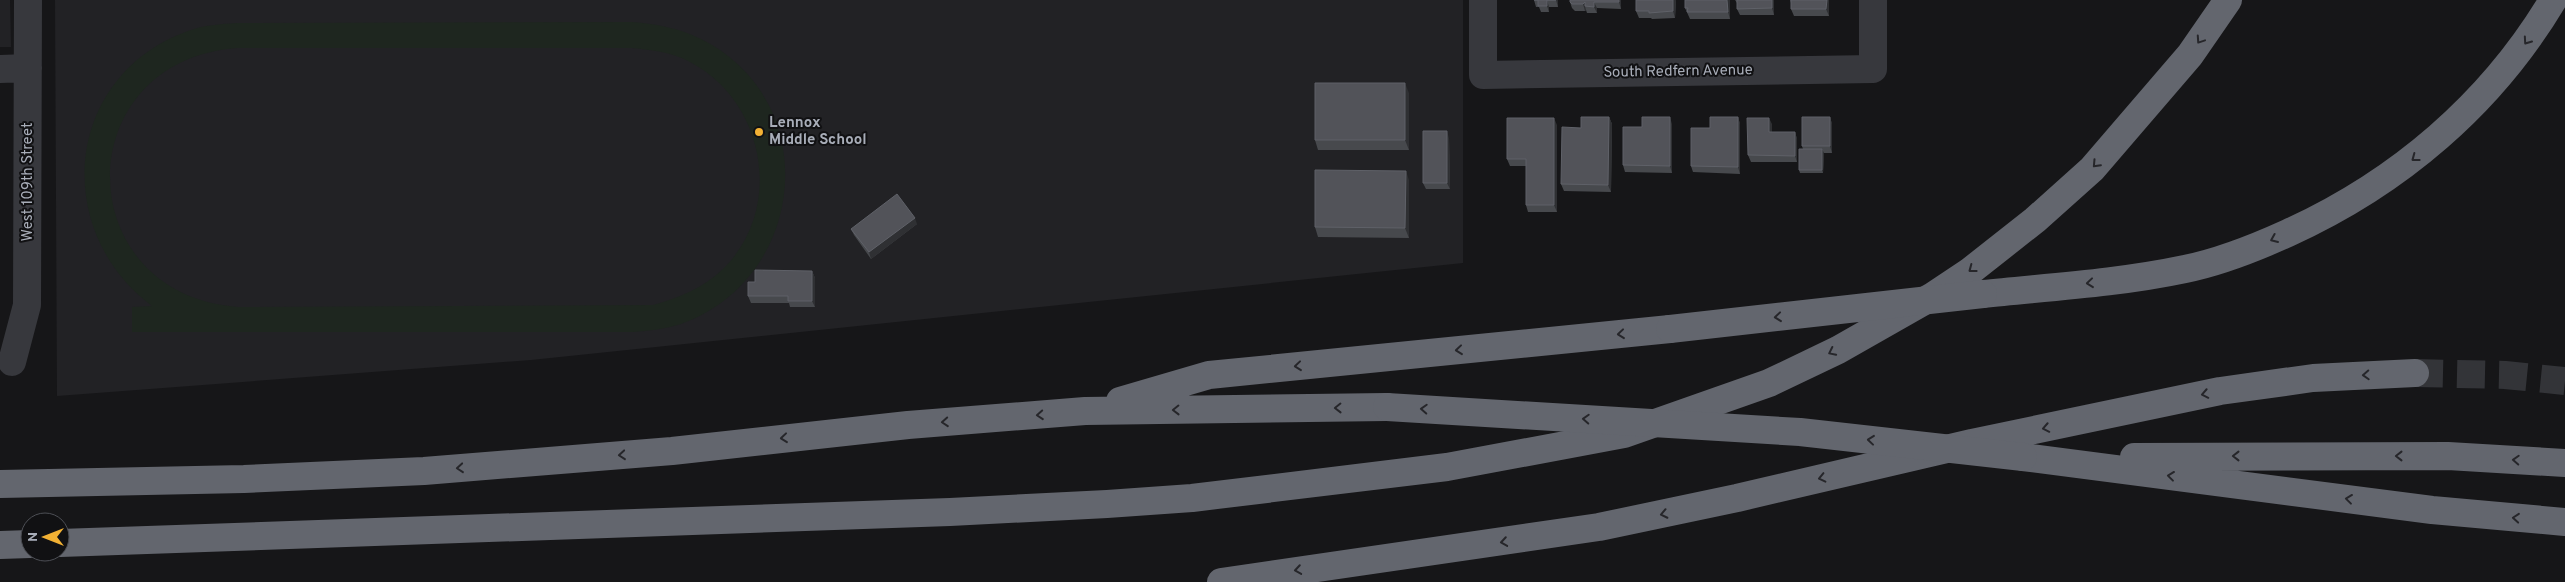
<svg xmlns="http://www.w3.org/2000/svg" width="2565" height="582" viewBox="0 0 2565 582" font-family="Overpass,sans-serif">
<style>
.built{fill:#222225}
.green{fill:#1e261f;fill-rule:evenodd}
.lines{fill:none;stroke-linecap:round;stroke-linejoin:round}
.highway-tunnel{stroke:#333438;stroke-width:28;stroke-dasharray:28 14;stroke-linecap:butt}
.street{stroke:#37383d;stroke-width:28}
.highway{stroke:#63666e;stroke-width:28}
.highway-bridge{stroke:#63666e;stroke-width:28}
.wall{fill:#47494d}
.shaded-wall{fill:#2f3033}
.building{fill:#525359;stroke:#5f6168}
.oneway{stroke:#26262a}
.poi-dot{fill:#f2b134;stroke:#111113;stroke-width:2}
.labels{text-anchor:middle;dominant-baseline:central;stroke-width:4;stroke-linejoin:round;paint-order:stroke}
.street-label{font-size:15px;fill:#a8adb8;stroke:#111113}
.poi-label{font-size:15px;font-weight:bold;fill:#a8adb8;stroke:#111113;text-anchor:start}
</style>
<rect width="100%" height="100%" fill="#161618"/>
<!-- built -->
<path class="built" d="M0,0h10l1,47h-11z
M55,0h1408v263l-932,97 -474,36z"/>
<!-- green -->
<path class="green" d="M632,22c24,2 47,6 69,17 123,61 107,239 -20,285 -16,5 -32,7 -48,8h-501v-25l20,-1c-102,-76 -87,-231 36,-275 16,-6 33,-7 49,-8zM237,48h395c20,2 40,4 58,14 75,39 95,146 33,207 -20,19 -44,29 -70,36l-415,2c-170,-13 -171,-246 -1,-259z"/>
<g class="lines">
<!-- highway-tunnel -->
<path class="highway-tunnel" d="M2415,373l90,2 60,6"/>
<!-- street -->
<path class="street" d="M1483,0v75l390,-6v-69
M0,69l28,-1
M12,362l15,-57 1,-305"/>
<!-- highway -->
<path class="highway" d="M1983,294c67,-7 136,-11 202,-25 35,-7 70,-21 103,-36 110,-50 203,-129 265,-233
M1120,401l89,-26 461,-46
M2023,457l409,53 133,12
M2134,457l314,-1 117,7
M0,484l244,-5 180,-8 248,-20 236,-26 177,-14 302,-4
M60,543l890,-31 157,-8 85,-6 255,-31 177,-33 145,-51 69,-33 95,-54 36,-24 66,-52 57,-51 98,-114 38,-55
M0,545l30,-1
M1221,582l378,-55 138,-29 235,-55 248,-52 93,-13 102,-5"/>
<!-- highway-bridge -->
<path class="highway-bridge" d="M1670,329l313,-35
M1387,407l413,25 223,25"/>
</g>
<!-- wall -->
<path class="wall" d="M1534,0h24v7h-9v5h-8l-2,-5h-3z
M1621,0v9l-24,-1v5h-10l-1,-3 -1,1h-10l-3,-3 -2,-6z
M1676,0l-1,18 -23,1 -1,-1h-12l-3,-7z
M1730,0v19h-40l-5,-11z
M1735,0h39v15h-34l-3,-6v-6z
M1790,0h39v16h-35l-3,-7v-6z
M1409,93v57h-91l-3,-10z
M1609,117l3,7 -1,68 -47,-1 -3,-7 20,-56z
M1738,117l2,7v50l-47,-2 -2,-6 19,-38z
M1830,117l2,7v29h-8l-1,20h-23l-1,-3 4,-21 -1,-3z
M1672,124v49l-47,-1 -2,-7 19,-38z
M1772,124v8h23l2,7v23h-46l-3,-7z
M1557,125v87h-29l-2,-7v-39h-16l-3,-7z
M1449,138l1,51h-24l-3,-6z
M1409,180v58l-91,-1 -3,-10z
M917,224l-46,35 -17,-24 -3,-6z
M812,271l3,7v29h-25l-1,-4h-38l-3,-7 7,-14z"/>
<!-- shaded-wall -->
<path class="shaded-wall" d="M1547,0l2,7v5l-2,-6z
M1556,0h2v7z
M1619,0h2v9l-2,-7z
M1673,0h3l-1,18 -2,-7z
M1727,0h3v19l-2,-7z
M1772,0h2v15l-2,-7z
M1827,0h2v16l-3,-7z
M1585,2v4l1,4 -1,1 -2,-7z
M1594,2l3,6v5l-3,-6z
M1405,83l4,10v57l-4,-10z
M1609,117l3,7 -1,68 -3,-7z
M1670,117l2,7v49l-2,-7z
M1738,117l2,7v50l-2,-7z
M1830,117l2,7v29l-2,-7z
M1554,118l3,7v87l-3,-7z
M1769,118l3,6v15l-3,-7z
M1447,131l2,7 1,51 -3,-6z
M1795,132l2,7v23l-2,-6z
M1822,149l2,4 -1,20 -1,-3z
M1406,171l3,9v58l-4,-10z
M915,218l2,6 -46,35 -2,-7z
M812,271l3,7v29l-3,-6z"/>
<!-- building -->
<path class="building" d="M1534,0h22h-9v6h-9v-6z
M1570,0h49v2h-25v5l-9,-1v-4l-2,2h-11l-2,-2z
M1636,0h37v11l-24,2v-2h-13z
M1685,0h42l1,12h-41l1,-4h-3z
M1737,0h35v8l-35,1z
M1791,0h36l-1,9h-35z
M1315,83h90v57h-90z
M1581,117h28l-1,68 -47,-1 1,-57 19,1z
M1642,117h28v49l-47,-1v-38h19z
M1710,117h28v50l-47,-1v-38h19z
M1802,117h28v29h-28z
M1507,118h47v87h-28v-46h-19z
M1747,118h22v14h26v24l-47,-1z
M1423,131h24v52h-24z
M1799,149h23v21h-23z
M1315,170l91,1 -1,57 -90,-1z
M897,194l18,24 -46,34 -18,-23z
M755,270l57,1v30h-24v-5h-40v-14h7z"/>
<!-- one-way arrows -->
<defs><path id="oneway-chevron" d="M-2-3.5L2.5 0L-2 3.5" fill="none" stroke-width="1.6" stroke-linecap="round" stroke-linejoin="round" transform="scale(1.25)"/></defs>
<g class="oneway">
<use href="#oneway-chevron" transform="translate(2200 40) rotate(124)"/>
<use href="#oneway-chevron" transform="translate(2527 41) rotate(125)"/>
<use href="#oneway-chevron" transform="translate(2415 158) rotate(143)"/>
<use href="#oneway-chevron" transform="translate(2096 164) rotate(133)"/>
<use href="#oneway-chevron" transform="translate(2274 239) rotate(157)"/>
<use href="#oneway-chevron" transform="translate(1972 269) rotate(143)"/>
<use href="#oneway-chevron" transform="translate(2090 283) rotate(174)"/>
<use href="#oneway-chevron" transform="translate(1778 317) rotate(174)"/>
<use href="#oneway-chevron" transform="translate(1621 334) rotate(174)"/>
<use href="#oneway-chevron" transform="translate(1459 350) rotate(174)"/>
<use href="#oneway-chevron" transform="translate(1832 352) rotate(154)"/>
<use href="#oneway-chevron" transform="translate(1298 366) rotate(174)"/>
<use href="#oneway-chevron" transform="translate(2366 375) rotate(177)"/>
<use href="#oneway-chevron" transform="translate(2205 394) rotate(169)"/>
<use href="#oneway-chevron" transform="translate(1338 408) rotate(179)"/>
<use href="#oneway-chevron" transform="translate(1424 409) rotate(-177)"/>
<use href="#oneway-chevron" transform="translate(1176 410) rotate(179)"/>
<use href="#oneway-chevron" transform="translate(1040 415) rotate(176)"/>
<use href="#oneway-chevron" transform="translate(1586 419) rotate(-177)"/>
<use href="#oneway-chevron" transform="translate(945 422) rotate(176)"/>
<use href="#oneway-chevron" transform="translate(2046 428) rotate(169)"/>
<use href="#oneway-chevron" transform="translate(784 438) rotate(174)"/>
<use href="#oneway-chevron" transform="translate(1871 440) rotate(-174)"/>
<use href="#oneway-chevron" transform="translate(622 455) rotate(175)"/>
<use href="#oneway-chevron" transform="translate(2236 456) rotate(180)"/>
<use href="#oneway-chevron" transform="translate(2399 456) rotate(180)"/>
<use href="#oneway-chevron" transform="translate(2516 460) rotate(-177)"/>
<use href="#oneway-chevron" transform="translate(460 468) rotate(175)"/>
<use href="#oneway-chevron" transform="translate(2171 476) rotate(-173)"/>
<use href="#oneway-chevron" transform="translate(1822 478) rotate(167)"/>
<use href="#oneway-chevron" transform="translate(2349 499) rotate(-173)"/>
<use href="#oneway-chevron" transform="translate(1664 514) rotate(168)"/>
<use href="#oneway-chevron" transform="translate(2516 518) rotate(-175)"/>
<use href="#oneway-chevron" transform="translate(1504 542) rotate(171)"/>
<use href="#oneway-chevron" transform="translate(1298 570) rotate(171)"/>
</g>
<!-- markers -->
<circle class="poi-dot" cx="759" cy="132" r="5"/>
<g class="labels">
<!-- street labels -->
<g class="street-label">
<text transform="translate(1678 72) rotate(-1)">South Redfern Avenue</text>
<text transform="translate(28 182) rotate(-90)">West 109th Street</text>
</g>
<!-- poi labels -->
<g class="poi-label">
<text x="769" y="123">Lennox<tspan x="769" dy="17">Middle School</tspan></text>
</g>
</g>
<!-- north arrow -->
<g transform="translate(45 537) rotate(270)"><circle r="24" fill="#111113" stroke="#4d4f55"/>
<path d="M0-4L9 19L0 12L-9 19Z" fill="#f2b134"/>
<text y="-8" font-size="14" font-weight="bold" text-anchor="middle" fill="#a8adb8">N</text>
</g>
</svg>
